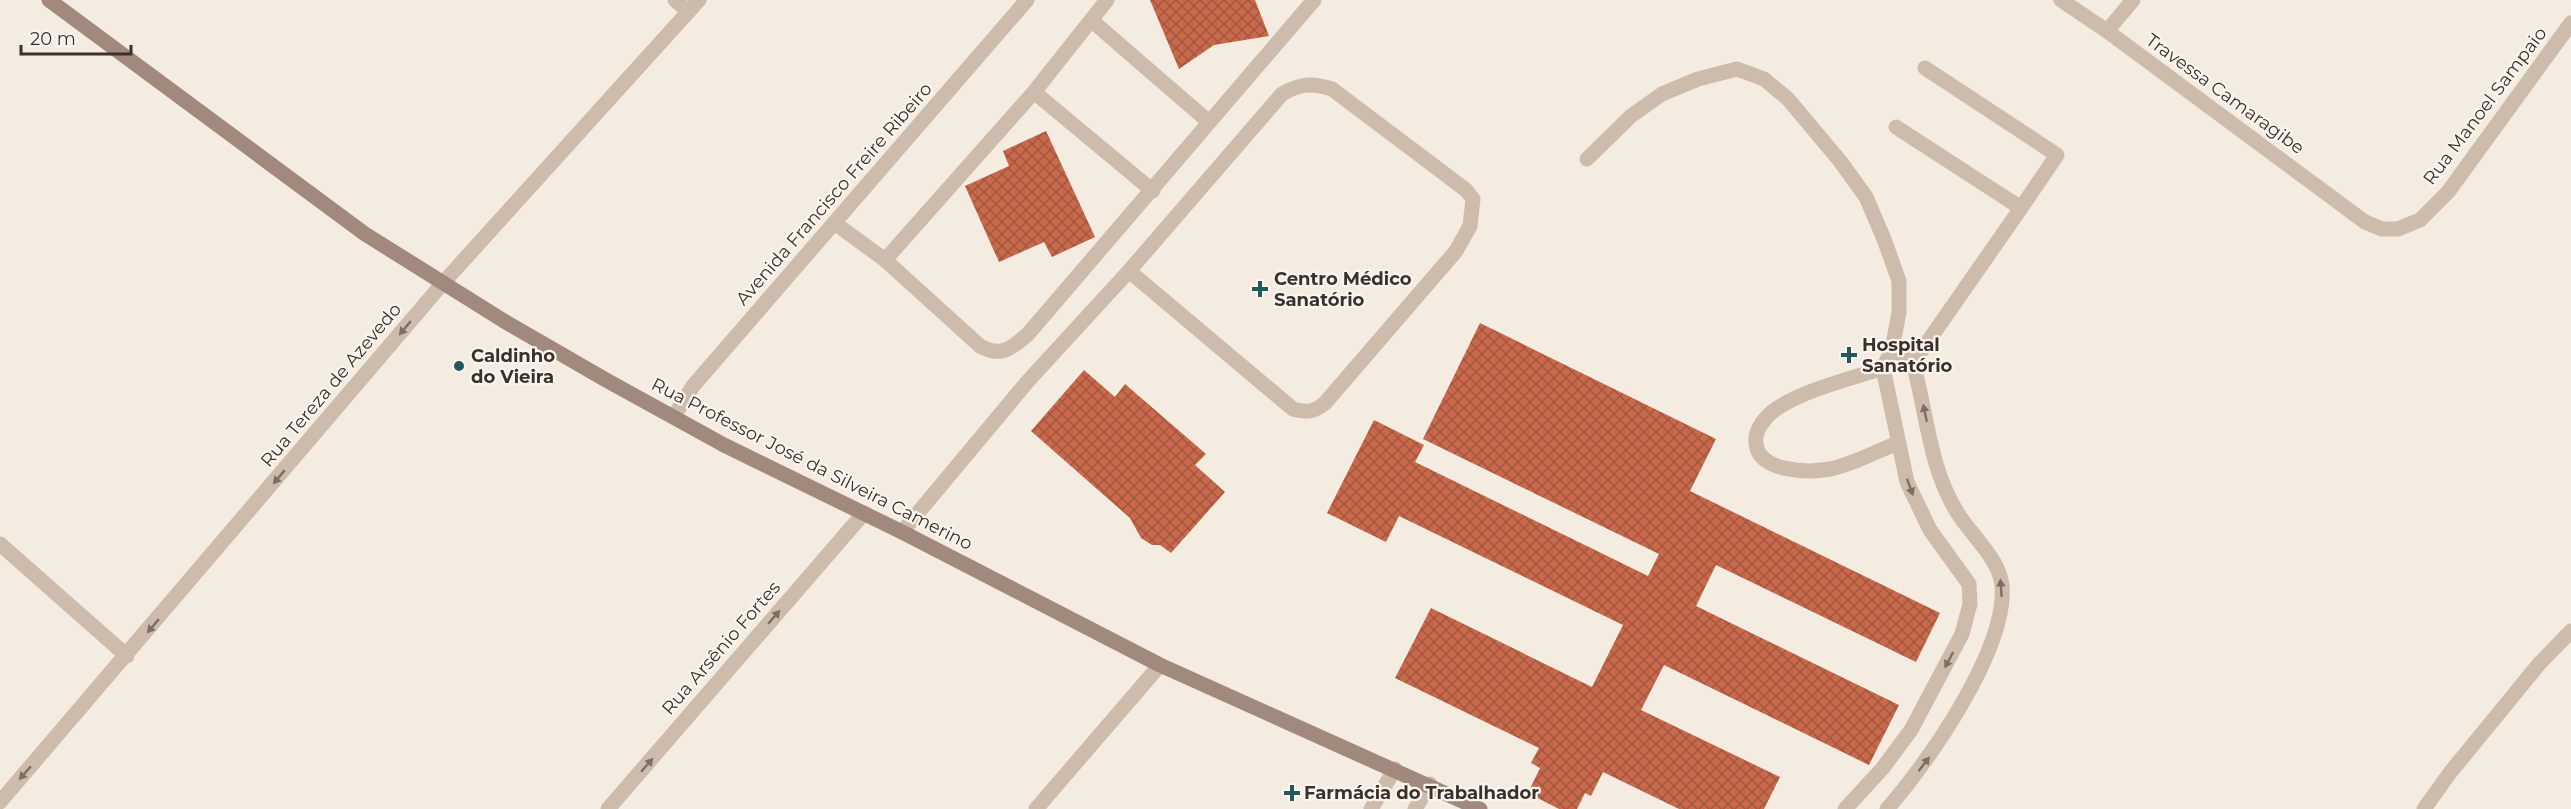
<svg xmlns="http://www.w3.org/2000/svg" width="2571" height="809" viewBox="0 0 2571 809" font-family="Montserrat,sans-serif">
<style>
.building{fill:url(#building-cross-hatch)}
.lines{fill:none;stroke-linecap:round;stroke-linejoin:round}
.lane{stroke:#cdbbac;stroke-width:15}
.street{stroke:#cdbbac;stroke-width:15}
.secondary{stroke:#a18a7d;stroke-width:15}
.oneway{fill:#7d6f65}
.poi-dot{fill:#1f5a5e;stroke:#fbf5ee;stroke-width:2}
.labels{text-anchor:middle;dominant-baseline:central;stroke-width:4.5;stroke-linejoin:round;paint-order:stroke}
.street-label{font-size:18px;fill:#3b302b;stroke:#fbf5ee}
.poi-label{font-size:18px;font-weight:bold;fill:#3b302b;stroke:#fbf5ee;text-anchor:start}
</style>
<defs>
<pattern id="building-cross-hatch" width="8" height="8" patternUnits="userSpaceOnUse" patternTransform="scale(1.5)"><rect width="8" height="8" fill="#c8694b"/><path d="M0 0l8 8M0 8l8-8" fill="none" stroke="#a4573f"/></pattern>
</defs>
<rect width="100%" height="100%" fill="#f4ebe1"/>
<!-- building -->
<path class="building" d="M1150,0h105l14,36 -55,9 -35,24z
M1046,131l49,106 -43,20 -8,-15 -45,20 -34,-76 44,-20 -6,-15z
M1480,323l236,116 -26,52 250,122 -24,49 -200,-97 -20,41 203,99 -30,60 -205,-100 -23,45 139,67 -16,32h-85l-76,-37 -12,24 -6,-3 -8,16h-18l-31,-16 12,-25 -9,-5 8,-15 -144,-70 36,-70 161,79 31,-62 -224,-109 -13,26 -59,-29 47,-93 50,25 -9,17 233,114 11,-22 -236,-115z
M1084,370l31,27 10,-13 81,70 -11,11 30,27 -54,61 -11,-8h-8l-11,-7 -11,-20 -99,-87z"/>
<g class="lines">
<!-- lane -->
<path class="lane" d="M1091,20l118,102
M1925,68l132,87 -36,53
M1034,92l119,99
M1896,127l125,81 -108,155
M1587,159l44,-43 31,-22 36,-15 39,-10 27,10 24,20 52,62 26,36 18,42 15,42v31l-7,38 -9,18 24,114 23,48 39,54 1,20 -8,30 -51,96 -29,39 -37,40
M836,224l49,36 95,86c21,12 32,2 48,-12l286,-334
M885,260l149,-168 73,-92
M1883,368c-33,11 -79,22 -107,41 -10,7 -22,21 -20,34 2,29 52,30 74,26 22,-4 47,-18 68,-26
M902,532l126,-151 101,-110 153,-177c19,-11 30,-11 50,-5l134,101 7,9 -3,27 -14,25 -131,152c-11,9 -18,10 -32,6l-164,-138
M1887,809c41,-46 121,-161 115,-224 -3,-27 -32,-51 -45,-73 -28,-45 -30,-99 -44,-149l-9,-8 -12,-5"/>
<!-- street -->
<path class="street" d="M675,0l13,11
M2061,0l46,31 258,191 17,7h16l22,-9 28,-28 123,-169
M2107,31l26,-31
M674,416l19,-30 334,-386
M0,544l127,112
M0,802l443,-519 256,-283
M608,809l256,-296
M1036,809l124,-144
M1371,809l24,-40
M1415,809l15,-25
M2424,809l25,-35 90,-110 32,-33"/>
<!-- secondary -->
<path class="secondary" d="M49,0l316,234 139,87 102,59 118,65 178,87 258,133 320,144"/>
</g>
<!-- one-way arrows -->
<defs><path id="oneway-solid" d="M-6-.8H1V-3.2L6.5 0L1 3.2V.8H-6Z" transform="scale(1.5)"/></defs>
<g class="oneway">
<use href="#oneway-solid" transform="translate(405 328) rotate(130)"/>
<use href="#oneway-solid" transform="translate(1925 413) rotate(-102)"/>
<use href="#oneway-solid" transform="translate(279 477) rotate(130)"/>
<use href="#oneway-solid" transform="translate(1910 487) rotate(70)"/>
<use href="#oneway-solid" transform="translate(2001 588) rotate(-94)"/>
<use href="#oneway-solid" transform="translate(774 617) rotate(-49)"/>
<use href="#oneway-solid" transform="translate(153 626) rotate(130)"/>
<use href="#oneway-solid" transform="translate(1949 660) rotate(118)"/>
<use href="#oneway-solid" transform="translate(1924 764) rotate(-53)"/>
<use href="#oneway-solid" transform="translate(647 765) rotate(-49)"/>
<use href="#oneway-solid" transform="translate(25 773) rotate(131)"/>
</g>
<!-- markers -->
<g class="poi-dot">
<path d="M1257 280h6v6h6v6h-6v6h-6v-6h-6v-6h6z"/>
<path d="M1846 346h6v6h6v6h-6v6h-6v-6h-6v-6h6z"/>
<circle cx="459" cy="366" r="6"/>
<path d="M1289 784h6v6h6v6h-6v6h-6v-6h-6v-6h6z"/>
</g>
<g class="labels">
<!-- street labels -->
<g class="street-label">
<text transform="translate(2225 94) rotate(36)">Travessa Camaragibe</text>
<text transform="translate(2485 106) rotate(-53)">Rua Manoel Sampaio</text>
<text transform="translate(834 194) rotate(-49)">Avenida Francisco Freire Ribeiro</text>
<text transform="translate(331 385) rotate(-50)">Rua Tereza de Azevedo</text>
<text transform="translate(812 464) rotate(27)">Rua Professor José da Silveira Camerino</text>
<text transform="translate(721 648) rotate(-49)">Rua Arsênio Fortes</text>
</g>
<!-- poi labels -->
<g class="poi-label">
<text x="1274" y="279">Centro Médico<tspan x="1274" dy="21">Sanatório</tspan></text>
<text x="1862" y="345">Hospital<tspan x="1862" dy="21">Sanatório</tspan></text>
<text x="471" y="356">Caldinho<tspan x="471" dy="21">do Vieira</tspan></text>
<text x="1304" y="793">Farmácia do Trabalhador</text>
</g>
</g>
<!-- scale -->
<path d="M21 45v9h110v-9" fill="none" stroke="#3b302b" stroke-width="3"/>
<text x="30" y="45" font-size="18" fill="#3b302b" stroke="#fbf5ee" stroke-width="4.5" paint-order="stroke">20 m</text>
</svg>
